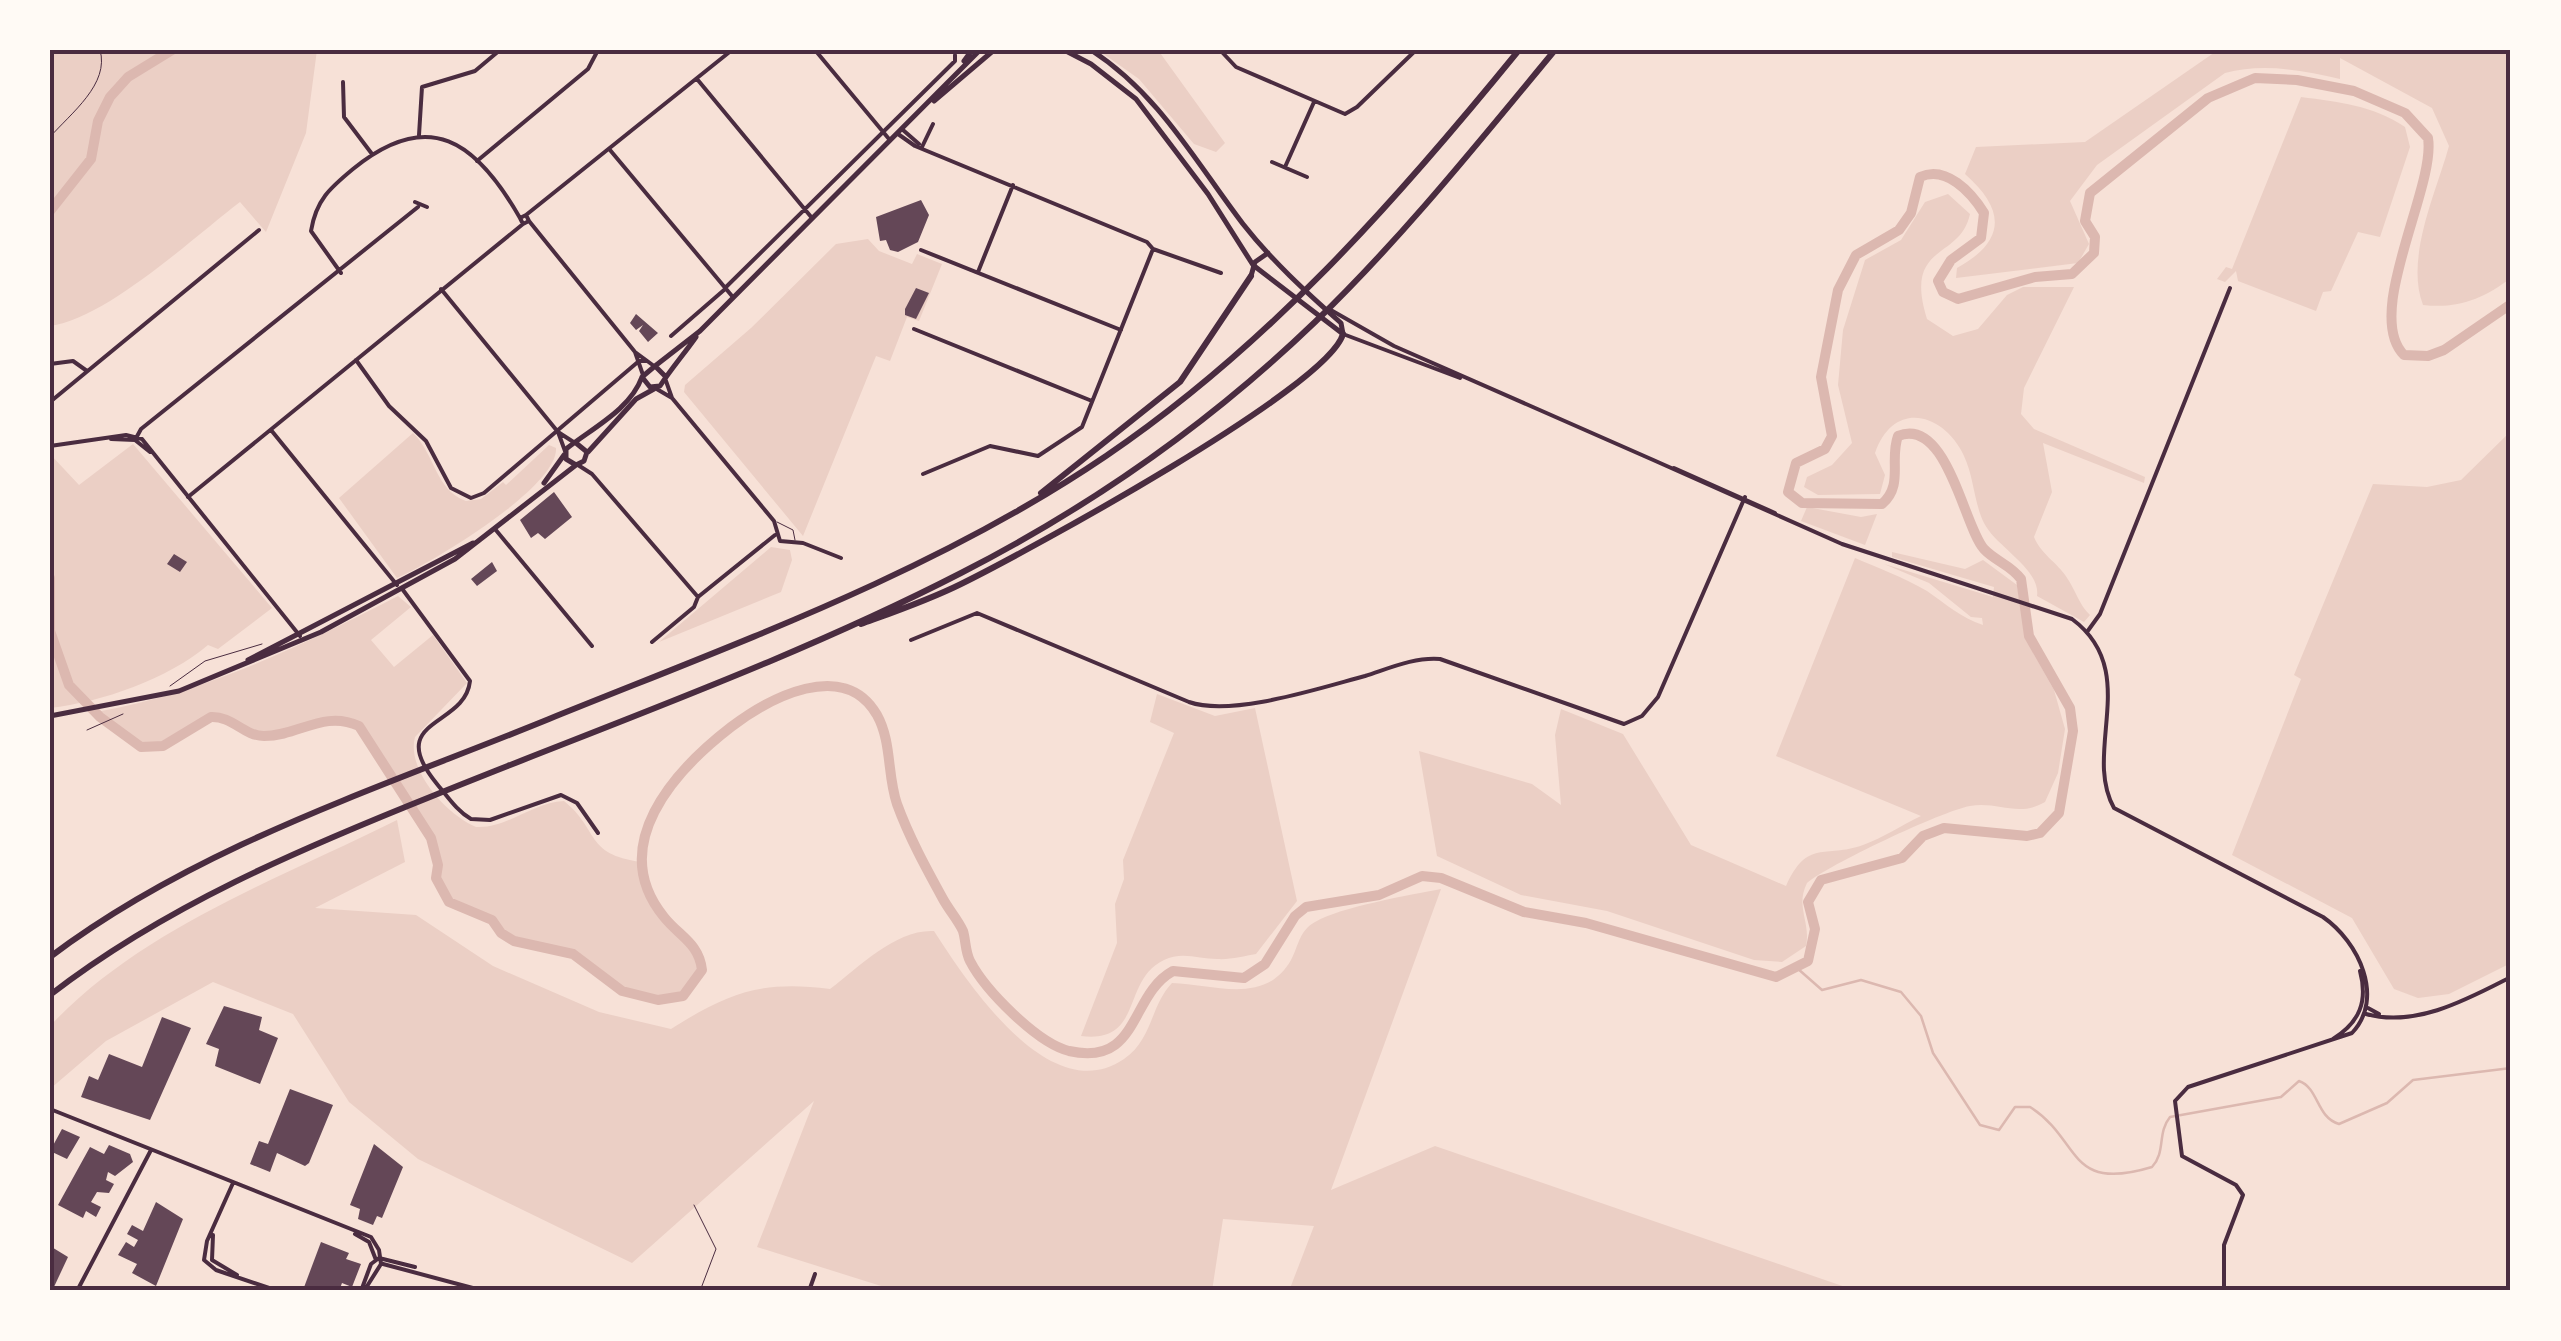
<svg xmlns="http://www.w3.org/2000/svg" width="2561" height="1341" viewBox="0 0 2561 1341" font-family="'Fira Sans Condensed',sans-serif">
<style>
.green{fill:#ebcfc5}
.lines{fill:none;stroke-linecap:round;stroke-linejoin:round}
.stream{stroke:#dcb8b0;stroke-width:2.5}
.river{stroke:#dcb8b0;stroke-width:10}
.building{fill:#644757}
.path{stroke:#4a2c40;stroke-width:1}
.service{stroke:#4a2c40;stroke-width:1}
.minor{stroke:#4a2c40;stroke-width:4}
.tertiary{stroke:#4a2c40;stroke-width:4}
.primary{stroke:#4a2c40;stroke-width:5}
.motorway{stroke:#4a2c40;stroke-width:6}
.neatline{fill:none;stroke:#4a2c40;stroke-width:4}
</style>
<rect width="100%" height="100%" fill="#f7e1d7"/>
<!-- green -->
<path class="green" d="M50,50h267l-11,83 -40,99 -26,-30c-46,35 -134,117 -190,124z
M1098,50h60l67,93 -9,9 -22,-8 -55,-65z
M2218,50h293v228c-28,21 -53,31 -88,27 -18,-47 13,-112 26,-159l-17,-38 -92,-50v21c-37,-9 -78,-16 -115,-6l-128,92 -27,36 19,43 -11,19 -122,15 1,-10c49,-27 49,-58 8,-94l11,-27 109,-5z
M2301,97c38,5 71,8 104,30l5,20 -30,90 -22,-5 -27,59 -8,1 -7,19 -78,-30 -2,-10 -11,11 -8,-3 9,-12 6,2z
M1948,194l22,20c-10,47 -67,28 -43,105l26,17 25,-7 29,-34 16,-8h51l-50,101 -3,26 13,15 111,48 -1,6 -101,-40 9,49 -18,45c7,18 26,27 35,44 8,13 10,23 21,34l-6,7 -47,-26c4,-27 -41,-49 -53,-73 -10,-20 -10,-46 -20,-67 -20,-43 -70,-57 -89,-3l10,22 -5,19 -62,1 -14,-8 3,-10 25,-12 20,-22 -14,-58 5,-55 22,-70 36,-20 24,-38z
M868,239l11,12 33,13 5,-10 25,10 -23,57 -12,-4 -17,44 -14,-5 -73,180 -119,-144 1,-7 66,-57 85,-84z
M2511,431v532l-62,31 -31,4 -24,-9 -42,-71 -120,-63 69,-176 -7,-4 79,-191 54,3 34,-7z
M413,433c22,21 22,57 53,68l15,-2 22,-17 3,3 43,-40 7,3c3,39 -125,115 -159,130l-58,-80z
M133,444l139,164 -54,41 -10,-4c-40,34 -106,57 -158,63v-254l29,31z
M1807,507l54,10 16,-3 -12,31 -64,-24z
M771,547l19,3 2,10 -11,32 -122,50z
M1892,552l73,17 18,-9 34,25 9,55 28,50 11,39 -7,44 -13,29c-27,16 -47,-1 -75,4 -28,5 -142,59 -163,77 -12,24 4,39 -1,63l-24,16 -28,-2 -147,-49 -86,-16 -84,-39 -18,-105 113,33 29,21 -6,-70 6,-26 62,25 68,111 95,41c22,-48 38,-27 77,-41 20,-7 39,-20 58,-29l-145,-60 79,-198c21,9 48,19 72,33 19,13 34,27 56,34l-1,-7 -11,-1 -42,-34 -45,-19 109,33 1,-10 -102,-30z
M398,596l13,11 -40,33 23,27 39,-32 34,48 -52,54c-9,33 32,78 61,90 31,2 57,-25 88,-26 36,29 20,53 77,61l9,31 13,23 31,29 7,15 -4,22 -26,18 -49,-9 -49,-37 -59,-13 -13,-8 -9,-13 -43,-18 -13,-24 2,-13 -7,-28 -72,-111c-36,-16 -60,10 -95,10 -20,1 -32,-20 -53,-19 -53,32 -65,43 -115,-5 109,-19 205,-66 302,-116z
M1157,694l58,22 40,-8 42,193 -41,53c-12,2 -26,6 -39,5 -18,0 -35,-8 -53,1 -43,20 -20,84 -83,76l36,-93 -2,-39 9,-25 -1,-19 51,-127 -24,-11z
M397,820l8,42 -90,46 101,7 77,51 106,46 72,17c57,-36 90,-49 159,-40 29,-22 66,-60 104,-58 33,51 116,179 190,128 29,-20 26,-53 48,-76 41,1 93,23 119,-23 8,-15 8,-29 24,-38 25,-15 95,-27 126,-33l-110,301 104,-44 422,145h-568l25,-65 -91,-7 -11,72h-315l-140,-44 57,-146 -182,162 -214,-104 -69,-57 -56,-88 -80,-32 -107,59 -56,48v-63c92,-98 229,-147 347,-206z"/>
<g class="lines">
<!-- stream -->
<path class="stream" d="M1797,968l25,22 39,-10 40,12 20,24 12,37 47,72 19,5 16,-23h15c52,33 36,86 122,60 14,-15 5,-34 18,-50l111,-20 18,-16c20,7 17,36 40,43l48,-21 26,-23 98,-12"/>
<!-- river -->
<path class="river" d="M50,211l41,-52 7,-38 12,-24 18,-20 44,-27
M50,578v51
M50,631l19,54 31,32 41,30 22,-1 48,-29c21,-1 33,19 53,19 35,0 59,-26 95,-10l72,112 7,27 -2,13 13,24 43,18 9,13 13,8 59,13 49,37 36,9 25,-4 19,-26c-3,-27 -23,-34 -38,-53 -58,-71 10,-146 67,-190 37,-28 113,-70 146,-12 15,27 10,60 20,89 12,33 29,64 46,95 6,11 15,21 20,32 3,10 2,20 7,30 15,29 67,82 99,90 71,16 60,-56 104,-80l71,7 21,-14 30,-48 11,-9 73,-12 43,-19 19,2 83,34 62,11 190,54 32,-16 7,-32 -7,-27 13,-22 81,-22 21,-22 21,-8 83,8 13,-3 19,-20 14,-82 -3,-23 -41,-72 -8,-57c-10,-14 -26,-18 -37,-30 -20,-22 -37,-133 -86,-113 -9,24 6,49 -16,68l-80,-1 -14,-11 8,-29 29,-14 7,-13 -11,-59 17,-87 18,-35 43,-25 12,-17 9,-36c26,-12 51,15 64,36l-3,25 -30,22 -13,21 5,11 15,7 77,-22 37,-3 22,-21 1,-16 -10,-16 5,-28 118,-95 47,-20 42,2 57,11 51,22 23,25c8,49 -65,176 -24,217l24,1 16,-6 67,-46"/>
</g>
<!-- building -->
<path class="building" d="M921,200l8,15 -11,27 -20,10 -8,-2 -4,-10 -6,1 -4,-24z
M916,288l13,5 -13,26 -11,-4v-6z
M636,314l22,19 -10,9 -9,-11 4,-6 -7,5 -6,-7z
M554,492l18,25 -27,22 -7,-6 -7,5 -11,-18z
M174,554l13,8 -7,10 -13,-8z
M492,562l5,9 -20,15 -6,-7z
M224,1006l38,11 -3,13 19,8 -18,46 -45,-18 4,-17 -13,-5z
M162,1017l29,11 -41,92 -69,-23 8,-21 9,4 11,-26 33,13z
M290,1089l43,16 -24,58 -4,3 -28,-13 -7,19 -20,-8 9,-23 9,3z
M62,1129l18,8 -13,22 -17,-8z
M374,1144l29,23 -21,51 -5,-2 -4,9 -15,-6 2,-10 -10,-4z
M109,1145l21,9 3,8 -18,14 -7,-4 -2,8 8,4 -5,9 -12,-1 -6,10 10,5 -5,10 -10,-6 -3,7 -25,-13 32,-58 14,7z
M156,1202l27,17 -27,67 -24,-13 5,-9 -19,-9 8,-13 8,5 4,-7 -11,-6 5,-9 11,6z
M321,1242l28,11 -3,6 15,5 -9,23 -10,-4 -3,8 -36,-1z
M50,1246l18,11 -15,32 -3,-1z"/>
<g class="lines">
<!-- path -->
<path class="path" d="M50,137c21,-24 60,-53 50,-87
M170,686l35,-25 57,-17
M87,730l36,-16"/>
<!-- service -->
<path class="service" d="M777,522l16,8 2,10
M694,1205l22,44 -16,42"/>
<!-- minor -->
<path class="minor" d="M815,50l74,89
M1220,50l16,17 109,47 12,-7 59,-57
M697,79l115,139
M343,82l1,35 28,37
M903,130l16,14
M898,134l17,12 232,96 6,7 68,24
M419,135l3,-48 53,-16 25,-21
M922,147l11,-23
M610,150l122,146
M477,161l111,-92 10,-19
M1272,162l35,15
M1285,167l29,-65
M415,202l12,5
M526,215l206,-165
M526,215l3,6 -6,3 -3,-6z
M529,221l106,131 19,14
M921,250l200,80
M978,272l35,-87
M341,273l-30,-42c5,-31 19,-43 42,-62 76,-62 123,-28 167,49
M725,288l230,-227v-6
M441,289l117,143 7,19
M914,329l178,72
M671,336l53,-46
M635,352l8,23
M356,360l33,46 37,35 25,47 20,10 13,-5 155,-132h6
M50,364l23,-3 14,10
M666,381l6,17 102,123 6,20 23,2 38,15
M655,388l17,10
M50,402l209,-172
M271,430l126,155
M558,432l17,11
M111,439l24,1
M135,440l6,-11 277,-222
M135,440l15,12
M50,446l76,-11 16,4 158,197
M578,465l14,9 106,123
M923,474l67,-28 48,10 44,-29 71,-178
M188,497l335,-273
M495,529l97,117
M403,590l67,91c-5,47 -87,37 -33,103 11,13 20,27 34,35l19,1 71,-25 16,8 21,30
M2087,632l13,-18 130,-326
M911,640l66,-27 212,89c43,15 131,-14 176,-26 25,-8 49,-19 75,-17l184,65 18,-8 16,-19 87,-200
M652,642l42,-35 4,-10 77,-62
M2368,1008l11,6
M2366,1014c50,14 102,-15 145,-37
M50,1109l321,128 8,13 2,14
M233,1183l-26,58 -3,19 12,10 62,21
M355,1234l14,8 7,18
M213,1235l-1,25 25,15
M383,1264l101,27
M77,1291l74,-141
M361,1291l10,-27 8,-6 36,9
M364,1291l17,-27
M809,1291l6,-17"/>
<!-- tertiary -->
<path class="tertiary" d="M1329,309l65,37 257,113
M1343,334l117,44
M1651,459l191,85 230,75c70,52 10,132 42,189l209,109c36,25 62,81 29,116l-164,54 -13,14 7,55 54,29 7,10 -19,50v46
M1674,468l101,45
M2333,1039c27,-17 35,-38 27,-68"/>
<!-- primary -->
<path class="primary" d="M1064,50l27,14 45,35 72,95 45,71 90,69
M1091,50c68,44 104,111 152,174 29,37 63,68 98,99l2,11
M964,61l8,-11
M934,101l60,-51
M1251,276l4,-14 13,-9
M655,366l45,-35 280,-281
M665,376l-10,-10 -13,11 8,10 10,-1c11,-17 24,-32 36,-49
M576,443l11,9 -3,9 -8,4 -10,-6v-10c26,-21 64,-39 76,-72
M588,452l48,-53 18,-10
M544,483l20,-28
M248,660l225,-117
M50,716l129,-25 142,-59 134,-73 121,-94"/>
<!-- motorway -->
<path class="motorway" d="M1041,493l139,-111 71,-106
M861,624c33,-12 68,-24 100,-40 63,-31 367,-196 382,-250
M50,957c147,-111 330,-169 499,-238 190,-77 386,-147 557,-263 162,-110 290,-255 413,-406
M50,995c115,-89 250,-146 385,-200 175,-71 357,-135 526,-222 129,-66 249,-150 354,-251 87,-84 163,-179 240,-272"/>
</g>
<!-- border -->
<rect width="2561" height="1341" fill="none" stroke="#fffaf5" stroke-width="105"/>
<rect x="52" y="52" width="2456" height="1236" class="neatline"/>
</svg>
